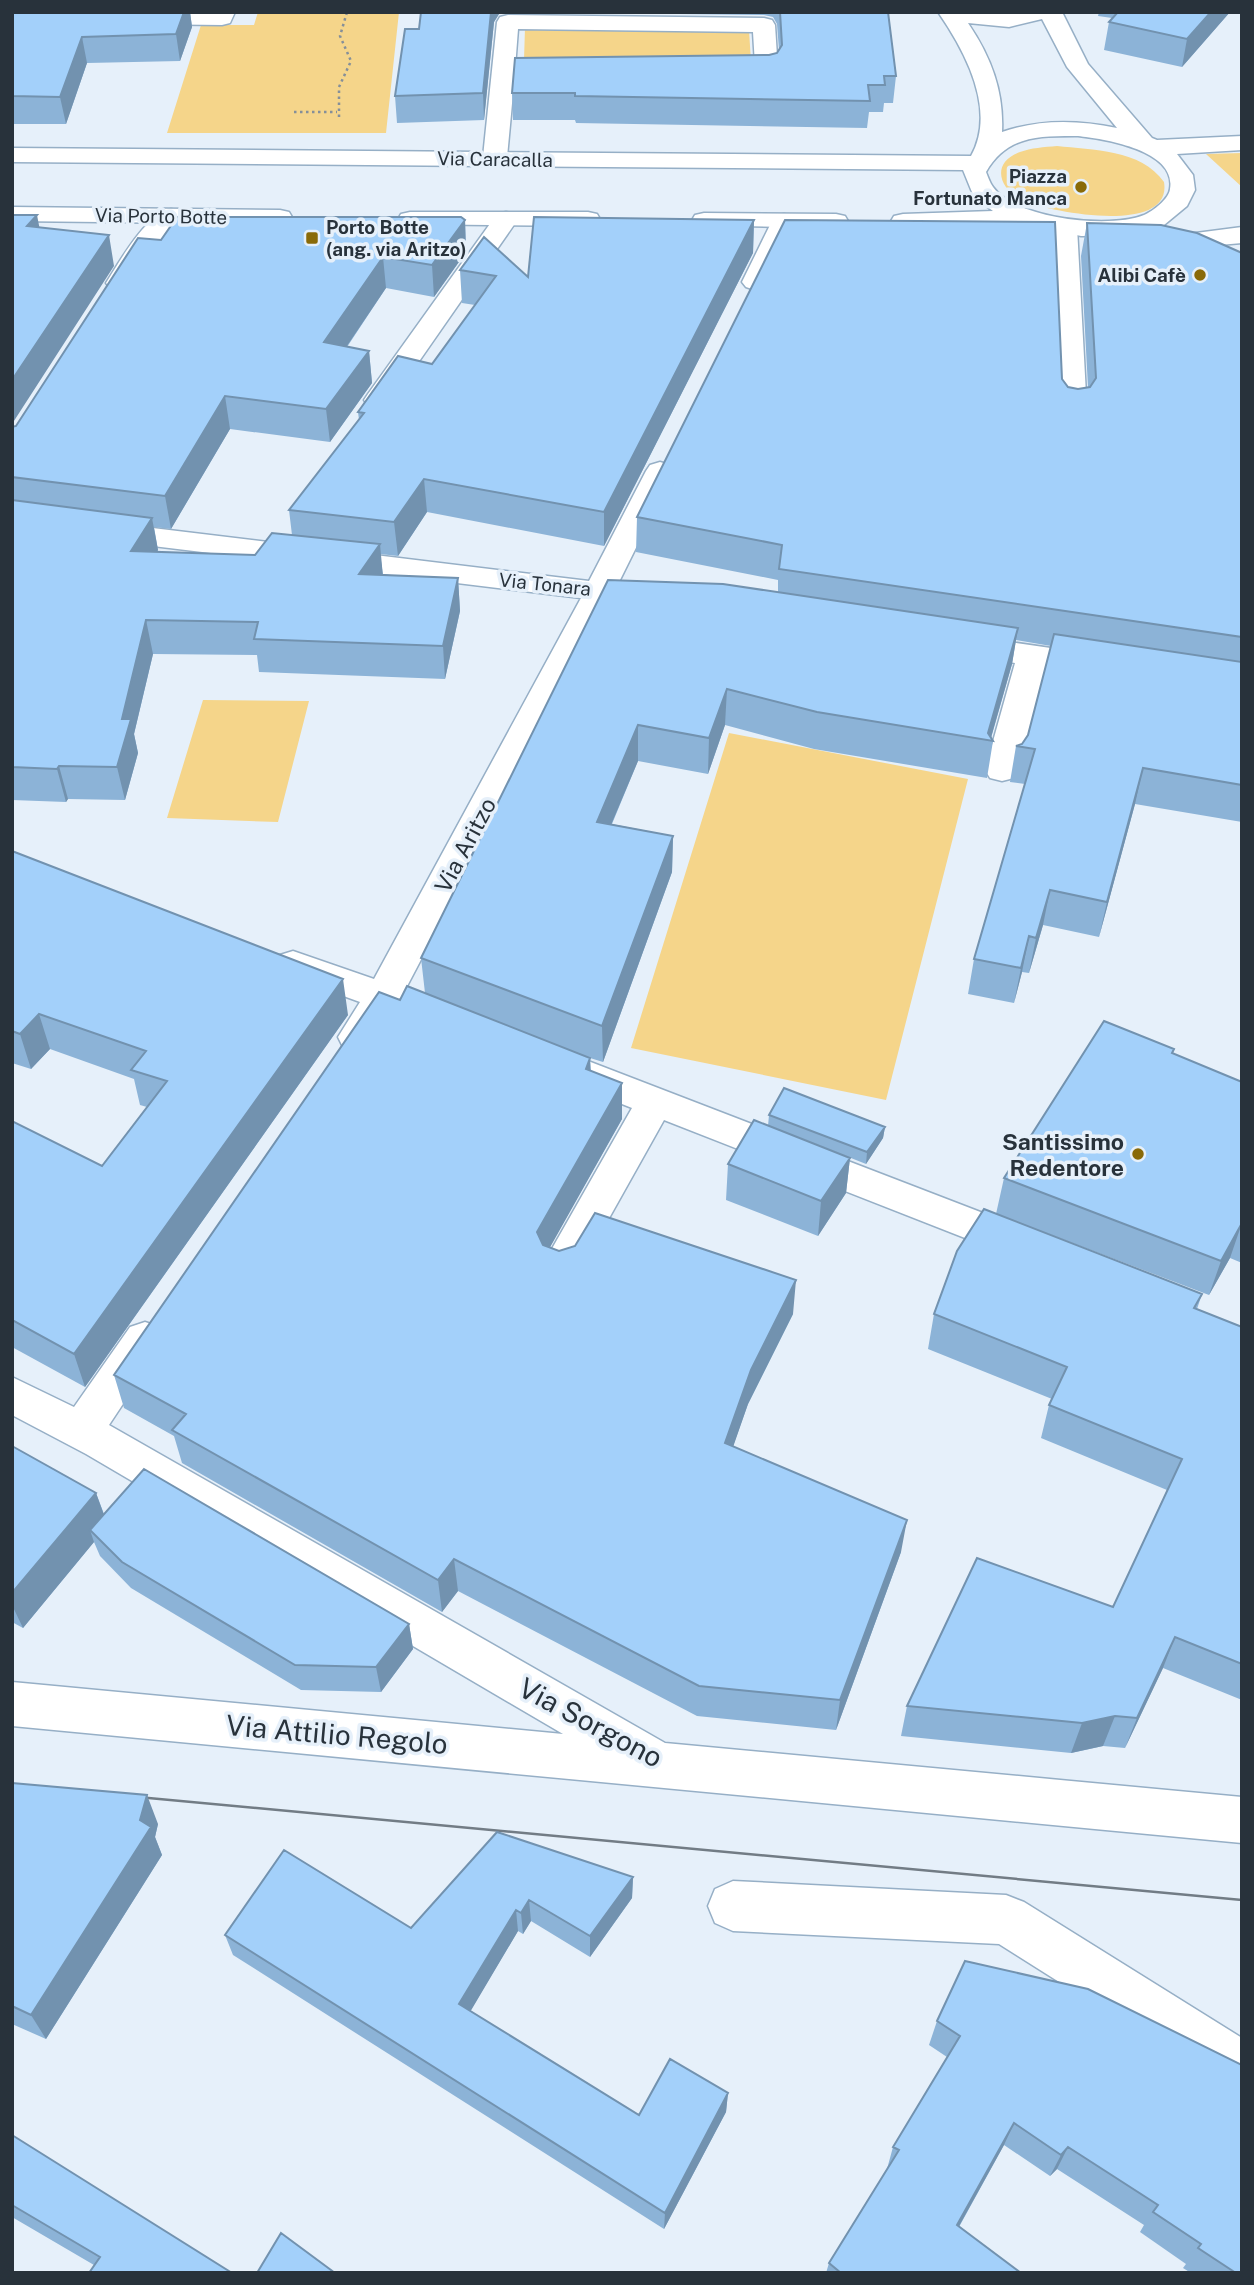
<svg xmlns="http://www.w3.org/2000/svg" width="1254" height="2285" viewBox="0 0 1254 2285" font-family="'Public Sans',sans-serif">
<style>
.green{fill:#f5d58a}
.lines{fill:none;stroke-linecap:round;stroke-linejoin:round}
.street-casing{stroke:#96afc6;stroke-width:3}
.secondary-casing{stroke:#96afc6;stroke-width:3}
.path{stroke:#858f99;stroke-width:2.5;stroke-dasharray:2.5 3.5;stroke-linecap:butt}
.street{fill:#fff;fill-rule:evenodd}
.secondary{fill:#fff;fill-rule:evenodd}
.tram{stroke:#727c85;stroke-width:2.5}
.wall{fill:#8cb3d7}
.shaded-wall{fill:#7292af}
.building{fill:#a3d0fa;stroke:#7292af;stroke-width:2}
.poi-dot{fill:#896a08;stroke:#e6f0fa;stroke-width:2.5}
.labels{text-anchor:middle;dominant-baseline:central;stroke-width:7;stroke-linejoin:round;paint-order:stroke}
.far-street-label{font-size:19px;fill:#28323b;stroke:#e6f0fa}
.far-poi-label{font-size:19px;font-weight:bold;fill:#28323b;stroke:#e6f0fa;text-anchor:end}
.street-label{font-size:23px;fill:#28323b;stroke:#e6f0fa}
.poi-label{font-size:23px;font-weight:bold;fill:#28323b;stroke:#e6f0fa;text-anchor:end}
.near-street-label{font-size:28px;fill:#28323b;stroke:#e6f0fa}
</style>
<rect width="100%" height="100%" fill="#e6f0fa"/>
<!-- green -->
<path class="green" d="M258,12h141l-13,121h-219l34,-108h53z
M525,28l224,2 2,32 -227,-2z
M1057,146c35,4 84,3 107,36 9,54 -114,30 -140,19 -25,-11 -34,-38 -4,-49 11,-4 24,-5 37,-6z
M1242,153v34l-36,-33z
M203,700l106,1 -31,121 -111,-4z
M729,733l239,46 -82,321 -255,-52z"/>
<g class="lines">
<!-- street casing -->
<g class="street-casing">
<path id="street" d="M132,12h103l-5,11 -8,2 -83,-1 -8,-2 -3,-5z
M508,15l256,3 8,2 3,5 3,47 -3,5c-15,4 -36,4 -51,0l-3,-5 3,-5 31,-2 -2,-33 -235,-3 -3,39 52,-1 8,2 3,5 -3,5 -8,2 -53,1 -7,75 -3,5 -9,2 -9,-2 -3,-5 14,-135 3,-5z
M171,209l9,2 3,5 -28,32 -27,40 -9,3 -9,-3 -4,-5c14,-22 39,-68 65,-74z
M506,212l9,2 3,5 -130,187 -10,2 -10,-2 -4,-6 4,-6 129,-180z
M784,214l9,2 3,5 -28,61 -4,5 -9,3 -9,-3 -4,-5 30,-61 3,-5z
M1064,219l9,3 4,5 10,186 -4,6 -10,2 -10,-2 -4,-6 -8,-186 4,-5z
M660,462l10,3 4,6 -56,113 15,3 4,7 -4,7 -11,2 -13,-1 -204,388 16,6 5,9 -5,9 -13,4 -17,-5c-14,21 -19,43 -48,34l-5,-10 22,-35 -80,-29 -5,-9 5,-9 13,-4 81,28 207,-381 -569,-69v-18l577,70 57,-110 4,-6z
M962,635l137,20 11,3 5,7 -5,7 -11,3 -53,-8 -27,103 -5,8 -12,3 -12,-3 -5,-8 30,-107 -64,-11 -5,-7 5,-7z
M575,1056l460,177 6,11 -6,11 -14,5 -357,-140 -89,159 -14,5 -14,-5 -6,-11 91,-160 -70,-28 -6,-10 6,-10z
M145,1322l15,5 6,12 -57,86 556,318 577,54v46l-1230,-117v-44l551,52 -477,-280 -74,-39v-38l62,30 56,-80z
M733,1881l273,14 18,7 218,136v56l-18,-8 -225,-142 -266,-13 -18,-8 -7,-17 7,-17z"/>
</g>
<!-- secondary casing -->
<g class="secondary-casing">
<path id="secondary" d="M938,12h124l26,52 64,74 5,2 85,-4v14l-65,4 16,21 2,15 -8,16 -23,19 -43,11h-40l-56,-12 -122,4 -9,-2 -3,-5 3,-5 9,-2 90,-3 -19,-14 -11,-27 -951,-8v-14l959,8c26,-46 -6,-105 -33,-144zM1042,19l25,48 50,61c-39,-8 -77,-9 -115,4 2,-41 -11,-75 -34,-109l41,4zM1078,136c26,3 99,14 92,53 -1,10 -17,22 -26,26 -34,14 -128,4 -151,-28 -3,-4 -5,-10 -7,-15 21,-37 54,-36 92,-36z
M12,207l268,3 9,2 3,5 -3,5 -9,2 -268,-3z
M410,212h178l9,2 3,5 -3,5 -9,2 -187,-2 -3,-5 3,-5z
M704,213l132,1 9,2 3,5 -3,5 -9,2 -141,-3 -3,-5 3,-5z
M1242,227v16l-45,4 -9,-3 -4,-5 4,-5z"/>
</g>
<!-- path -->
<path class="path" d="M294,112h43
M339,117v-30l12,-26 -11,-25 7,-24"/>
<!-- street -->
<use href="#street" class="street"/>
<!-- secondary -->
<use href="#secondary" class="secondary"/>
<!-- tram -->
<path class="tram" d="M127,1796l1115,104"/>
</g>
<!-- wall -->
<path class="wall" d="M12,12h178l2,15 -12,34 -93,2 -21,61h-54z
M421,12h467l8,64 -3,27h-9l-1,9h-14l-2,16 -291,-5 -1,-3h-62l-1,-27 257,-38 8,-2 2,-3 -2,-26 -4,-7 -9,-2 -256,-3 -9,2 -5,8 -10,98 -87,3 -2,-27 24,-67z
M1099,12h131l-48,55 -78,-17 5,-28 3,-4 -14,-2z
M465,220l1,32 -32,45 -48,-9 -39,59 22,4 3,32 -42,59 -100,-13 -59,100 -17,-2 4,23 -1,2 98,3 37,-20 -3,-25 70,-90 -1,-8 74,-48 43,-59 -13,-2 -2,-33 68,7 226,-57 -1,33 -149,293 -177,-34 -29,44 -18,-2 3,21 75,3 2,33 -15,68 -186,-7 -2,-17 -104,-1 -19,80 4,19 -13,47 -57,-1 -2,3 -54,-2v-373l4,-1 145,-186z
M1087,223l155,30v569l-107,-18 -36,133 -56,-12 -14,48 -7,-1 -8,31 -46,-9 6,-35 51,-175 -15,-2 6,-36 6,-2 6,-9 23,-89 -35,-6 -4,24 -21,74 2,3 -6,37 -173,-29 -89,-24 -17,49 -70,-13 -26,63 61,12 -1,36 -69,190 -13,-4 1,13 31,48 -73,129 10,3 234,63 -45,90 -15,42 168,106 -65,178 -139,-14 -239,-125 -16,21 -260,-149 -8,-27 -50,-28 -10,-33 286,-375 25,-7 -4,-35 187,-378 170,12v-12l-142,-28 1,-35 425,-138 6,8 10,2 10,-2 -7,-131z
M12,851l336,164 -263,372 -73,-40v-226l90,45 45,-59 -7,-2 -6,-26 -84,-30 -19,20 -19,-6z
M1173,1054l69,28v181l-12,-5 -21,37 -213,-81 8,-36z
M769,1115l116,12 -2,11 -17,26 -78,-31 62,25 -4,35 -28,43 -92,-36 2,-36 40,-38z
M1202,1294l-5,15 45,18v373l-79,-32 -38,80 -22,-2 -32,7 -170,-17 6,-30 206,-99 54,-117 -126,-52 8,-33 3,-6 -124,-50 6,-35z
M12,1446l84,47 8,21 305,110 4,25 -32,43 -80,-2 -170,-102 -31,-32 -6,-14 -71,86 -11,-6z
M12,1783l146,41 -3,13 7,18 -116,184 -34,-15z
M497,1832l136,45 -1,21 -42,59 -59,-36 -8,13 -5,-3 -48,80 169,104 89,-22 -2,19 -62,117 -431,-274 -8,-20 186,-7z
M937,2021l305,44v208h-51l-8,-5 3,-4 -46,-32 4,-7 -87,-56 -7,7 -46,-31 -45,82 62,46h-195l3,-10 58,-94 6,-22 54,-90 -18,-12z
M12,2135l220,138 -138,-8 -82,-48z"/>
<!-- shaded-wall -->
<path class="shaded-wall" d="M184,12h6l2,15 -12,34 -4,-27z
M491,12h17l-9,2 -5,8 -10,98 -1,-27z
M1211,12h19l-48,55 5,-28z
M82,37l5,26 -21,61 -6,-27z
M37,215l6,31 -16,-20z
M465,220l1,32 -32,45 -2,-32z
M754,220l-1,33 -149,293v-34z
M109,235l5,31 -102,158v-44z
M383,257l3,31 -58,86 -4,-32z
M369,351l3,32 -42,59 -4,-33z
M225,396l5,33 -59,100 -6,-33z
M424,479l3,33 -29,44 -4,-34z
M152,518l6,32 -20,34 -7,-33z
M380,544l3,33 -24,-3z
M458,578l2,33 -15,68 -2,-33z
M146,620l7,34 -19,80 4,19 -13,47 -8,-33 5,-48z
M1018,628l-6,36 -22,77 -2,-8z
M727,689l-2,36 -17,49 1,-36z
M638,725v36l-41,97v-36z
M59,766l9,33 -2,3 -9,-33z
M1143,768l-8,36 -36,133 8,-35z
M673,836l-1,36 -69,190 -1,-36z
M1050,890l-7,35 -14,48 7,-35z
M1029,936l-7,36 -8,31 7,-35z
M343,979l5,36 -263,372 -11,-33z
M39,1014l11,35 -19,20 -11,-35z
M590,1058l1,36 -5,-25z
M622,1083v36l-83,148 -2,-35z
M885,1127l-2,11 -17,26 1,-12z
M850,1158l-4,35 -28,43 3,-35z
M1242,1223l-12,35 -21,37 12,-34z
M796,1280l-3,34 -45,90 -25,72 2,-33 26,-73z
M96,1493l12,33 -18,4 4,12 -71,86 -11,-23v-12z
M907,1520l-6,32 -65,178 4,-30z
M454,1559l4,32 -16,21 -4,-32z
M409,1624l4,25 -32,43 -5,-25z
M1175,1637l-12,31 -38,80 12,-30z
M1115,1716l-12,30 -32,7 11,-30z
M147,1795l11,29 -3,13 7,18 -116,184 -15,-24 109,-195z
M633,1877l-1,21 -42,59v-21z
M529,1900l2,21 -8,13 -2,-21z
M516,1910l2,21 -55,93 -4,-20z
M728,2093l-2,19 -62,117 1,-16z
M1014,2123l-10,22 -56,101 9,-21z
M1068,2147l-11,22 -7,7 11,-21z"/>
<!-- building -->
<path class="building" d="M12,12h172l-8,22 -94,3 -22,60 -48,-1z
M421,12h70l-8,81 -88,3 10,-67h14z
M780,12h108l8,64h-12l1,9h-17l2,16 -295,-5v-3h-63l3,-35 254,-3 8,-2 5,-8z
M1118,12h93l-24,27 -78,-17z
M12,215h25l-10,11 82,9 -97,145z
M177,217h284l4,3 -33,45 -49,-8 -59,85 45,9 -43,58 -101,-13 -60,100 -153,-19v-50l4,-1 122,-188 23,2z
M534,217l220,3 -150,292 -180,-33 -30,43 -105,-12 75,-97 -6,-1 40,-56 34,8 64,-88 -36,-6 24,-33 44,40z
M785,220l270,2 7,157 6,8 10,2 12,-2 6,-9 -9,-155 74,2 36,8 45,20v384l-463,-68 3,-24 -145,-28z
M12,500l140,18 -21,33 124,4 17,-22 108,11 -21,30 99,4 -15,68 -189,-7 4,-17 -112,-2 -24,99h9l-14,48 -58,-1 -2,3 -45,-2z
M608,580l115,4 295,44 -30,105 5,8 -176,-29 -90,-23 -18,49 -71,-13 -41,97 76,14 -71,190 -181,-68z
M1054,634l188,28v123l-99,-17 -36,134 -57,-12 -14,48 -7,-2 -8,32 -47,-9 61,-210 -19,-3 6,-2 6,-9z
M12,851l331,128 -269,375 -62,-34v-199l90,45 65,-85 -36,-11 15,-19 -107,-37 -19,20 -8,-3z
M407,986l183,72 -4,11 36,14 -85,149 6,13 16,6 16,-5 20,-33 201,67 -45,90 -26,73 182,77 -67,180 -141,-14 -245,-127 -16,21 -266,-150 14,-16 -72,-39 265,-383 21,8z
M1104,1021l70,28 -2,4 70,29v141l-21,38 -217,-83z
M784,1088l101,39 -18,25 -98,-37z
M754,1120l96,38 -29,43 -93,-37z
M984,1209l218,85 -8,14 48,19v337l-67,-27 -38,81 -22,-2 -33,7 -175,-17 70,-148 136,49 69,-148 -133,-54 18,-38 -133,-53 23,-63z
M12,1446l84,47 -84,100z
M144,1469l265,155 -33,43 -81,-2 -173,-103 -32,-32z
M12,1783l135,12 -7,25 11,7 -120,188 -19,-9z
M497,1832l136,45 -43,59 -61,-36 -8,13 -5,-3 -57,94 180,111 31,-56 58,34 -63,120 -440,-278 59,-85 127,78z
M965,1961l123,28 154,76v208h-6l-38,-25 3,-4 -48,-32 5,-7 -90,-58 -7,8 -47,-32 -57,102 64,48h-180l-12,-10 70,-113 -6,-3 67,-111 -23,-15z
M12,2135l220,138h-143l11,-16 -88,-52z
M281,2233l54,40h-78z"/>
<!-- markers -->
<g class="poi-dot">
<circle cx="1081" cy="187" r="7"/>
<rect x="305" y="231" width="14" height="14" rx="3.5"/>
<circle cx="1200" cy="275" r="7"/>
<circle cx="1138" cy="1154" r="7"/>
</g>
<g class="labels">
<!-- far-street labels -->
<g class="far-street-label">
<text transform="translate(495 159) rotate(1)">Via Caracalla</text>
<text transform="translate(161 216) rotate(1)">Via Porto Botte</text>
<text transform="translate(545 584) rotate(6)">Via Tonara</text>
</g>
<!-- far-poi labels -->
<g class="far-poi-label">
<text x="1067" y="176">Piazza<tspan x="1067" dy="22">Fortunato Manca</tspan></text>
<text x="326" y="227" text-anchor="start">Porto Botte<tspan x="326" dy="22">(ang. via Aritzo)</tspan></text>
<text x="1186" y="275">Alibi Cafè</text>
</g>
<!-- street labels -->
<g class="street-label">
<text transform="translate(465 845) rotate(-62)">Via Aritzo</text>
</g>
<!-- poi labels -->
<g class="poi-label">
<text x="1124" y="1141">Santissimo<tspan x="1124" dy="26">Redentore</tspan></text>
</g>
<!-- near-street labels -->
<g class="near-street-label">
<text transform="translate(591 1722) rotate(28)">Via Sorgono</text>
<text transform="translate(337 1734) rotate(5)">Via Attilio Regolo</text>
</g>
</g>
<!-- border -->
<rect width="1254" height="2285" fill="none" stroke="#28323b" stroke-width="28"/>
</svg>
